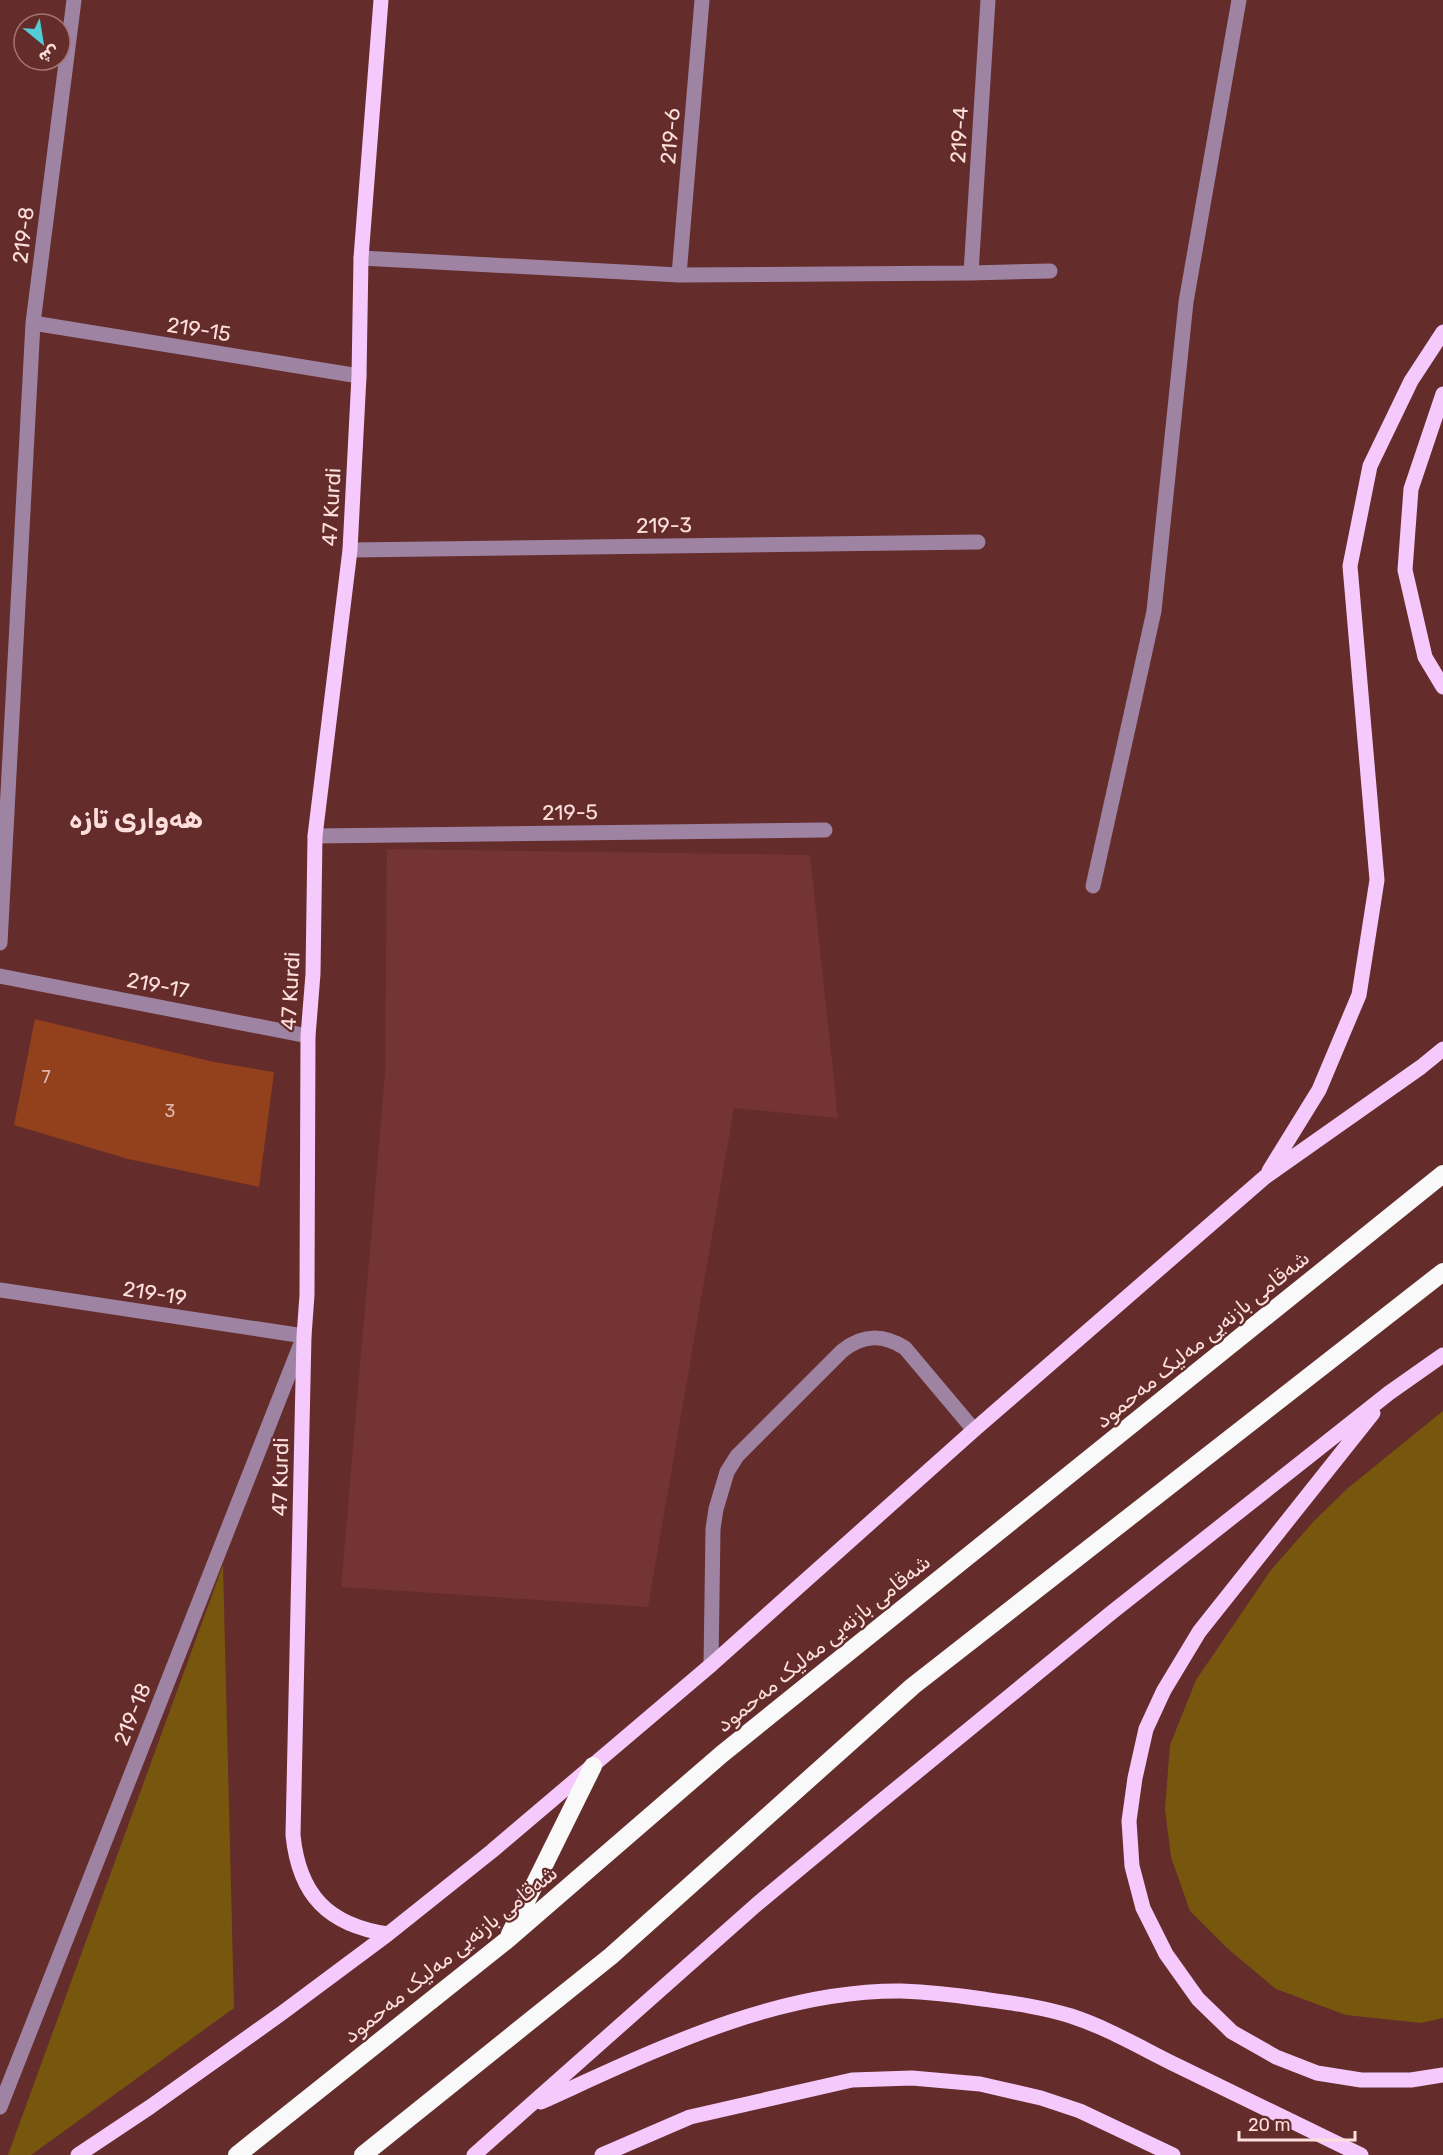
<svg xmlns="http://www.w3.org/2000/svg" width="1443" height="2155" viewBox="0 0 1443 2155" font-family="Rubik,Vazirmatn,sans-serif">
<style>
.built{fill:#743434}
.green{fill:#77570d}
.building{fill:#93411c}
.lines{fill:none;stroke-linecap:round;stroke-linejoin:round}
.minor{stroke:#9e83a2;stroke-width:15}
.major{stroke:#f5c9fb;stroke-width:15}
.highway{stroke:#f9f9f9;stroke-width:18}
.labels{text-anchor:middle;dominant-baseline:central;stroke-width:4.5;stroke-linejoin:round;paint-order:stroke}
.number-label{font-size:18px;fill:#e2b8ad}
.street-label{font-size:21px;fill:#fcdfdd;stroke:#642c2b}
.district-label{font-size:27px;font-weight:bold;fill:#fcdfdd;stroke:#642c2b}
</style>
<rect width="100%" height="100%" fill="#642c2b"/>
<!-- built -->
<path class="built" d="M387,849l423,6 28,263 -104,-10 -86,499 -307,-20 44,-512z"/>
<!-- green -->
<path class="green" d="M1443,1411v607l-22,5 -75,-8 -70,-26 -49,-41 -37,-37 -19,-54 -6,-48 5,-64 26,-65 75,-110 43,-49 34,-33z
M223,1565l11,443 -203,147h-23z"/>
<!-- building -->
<path class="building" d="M35,1019l179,43 60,10 -15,115 -131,-28 -114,-34z"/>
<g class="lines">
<!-- minor -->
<path class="minor" d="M361,258l318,17 292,-2 79,-2
M971,273l17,-273
M679,275l23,-275
M33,323l326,53
M350,550l628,-8
M315,836l510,-6
M1093,886l61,-275 32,-309 53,-302
M0,943l33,-620 41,-323
M0,976l308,60
M0,1290l304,46 -304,771
M711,1665l2,-136 3,-20 11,-37 10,-16 105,-105c21,-17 41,-17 63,-3l69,82"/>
<!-- major -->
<path class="major" d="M381,0l-20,258 -2,118 -9,174 -35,286 -2,138 -5,62 -1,259 -3,41 -11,499c6,60 35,90 95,99
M1443,394l-32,95 -6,81 20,87 18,30
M1269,1171l50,-81 40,-95 18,-115 -27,-314 20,-100 41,-85 32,-49
M1373,1413l-174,219 -35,58 -18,39 -11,49 -6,43 3,45 11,42 23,46 32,45 34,33 44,25 41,16 44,7h50l32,-5
M541,2102c113,-51 233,-112 360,-111 27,1 55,4 82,8 29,4 60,8 88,17 37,12 72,33 107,50 61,30 122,59 183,89
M78,2155l72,-48 132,-94 106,-79 104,-83 219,-186 263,-235 291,-253 156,-110 22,-18
M474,2155l282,-250 118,-98 237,-194 278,-220 54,-38
M602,2155l88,-38 162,-37 60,-2 68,6 61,14 39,13 93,44"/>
<!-- highway -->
<path class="highway" d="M510,1934l83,-168
M237,2155l270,-215 215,-186 721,-580
M363,2155l248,-199 302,-270 530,-414"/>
</g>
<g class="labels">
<!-- number labels -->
<g class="number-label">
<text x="46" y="1077">7</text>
<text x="170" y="1111">3</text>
</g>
<!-- street labels -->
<g class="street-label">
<text transform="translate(959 135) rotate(-87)">219-4</text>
<text transform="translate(670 136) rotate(-85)">219-6</text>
<text transform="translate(23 235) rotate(-83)">219-8</text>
<text transform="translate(199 329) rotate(9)">219-15</text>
<text transform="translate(331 507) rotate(-87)">47 Kurdi</text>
<text transform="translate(664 525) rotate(-1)">219-3</text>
<text transform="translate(570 812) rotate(-1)">219-5</text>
<text transform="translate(158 985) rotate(11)">219-17</text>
<text transform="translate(290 991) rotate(-87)">47 Kurdi</text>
<text transform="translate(155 1293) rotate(9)">219-19</text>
<text transform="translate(1202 1339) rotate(-39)">شەقامی بازنەیی مەلیک مەحمود</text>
<text transform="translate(280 1477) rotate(-89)">47 Kurdi</text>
<text transform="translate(823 1643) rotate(-39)">شەقامی بازنەیی مەلیک مەحمود</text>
<text transform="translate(132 1714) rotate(-68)">219-18</text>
<text transform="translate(450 1954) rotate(-39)">شەقامی بازنەیی مەلیک مەحمود</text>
</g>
<!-- district labels -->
<g class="district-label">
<text x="136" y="819">هەواری تازە</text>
</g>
</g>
<!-- north arrow -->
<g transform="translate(42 42) rotate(150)"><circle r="28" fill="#642c2b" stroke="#a17472" stroke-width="1.5"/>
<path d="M0-4.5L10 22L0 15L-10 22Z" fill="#52ccd5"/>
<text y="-9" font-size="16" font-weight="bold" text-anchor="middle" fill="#fcdfdd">ش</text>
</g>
<!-- scale -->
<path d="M1239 2131v9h116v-9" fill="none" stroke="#fcdfdd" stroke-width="3"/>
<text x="1248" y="2131" font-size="18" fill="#fcdfdd" stroke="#642c2b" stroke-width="4.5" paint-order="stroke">20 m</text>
</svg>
